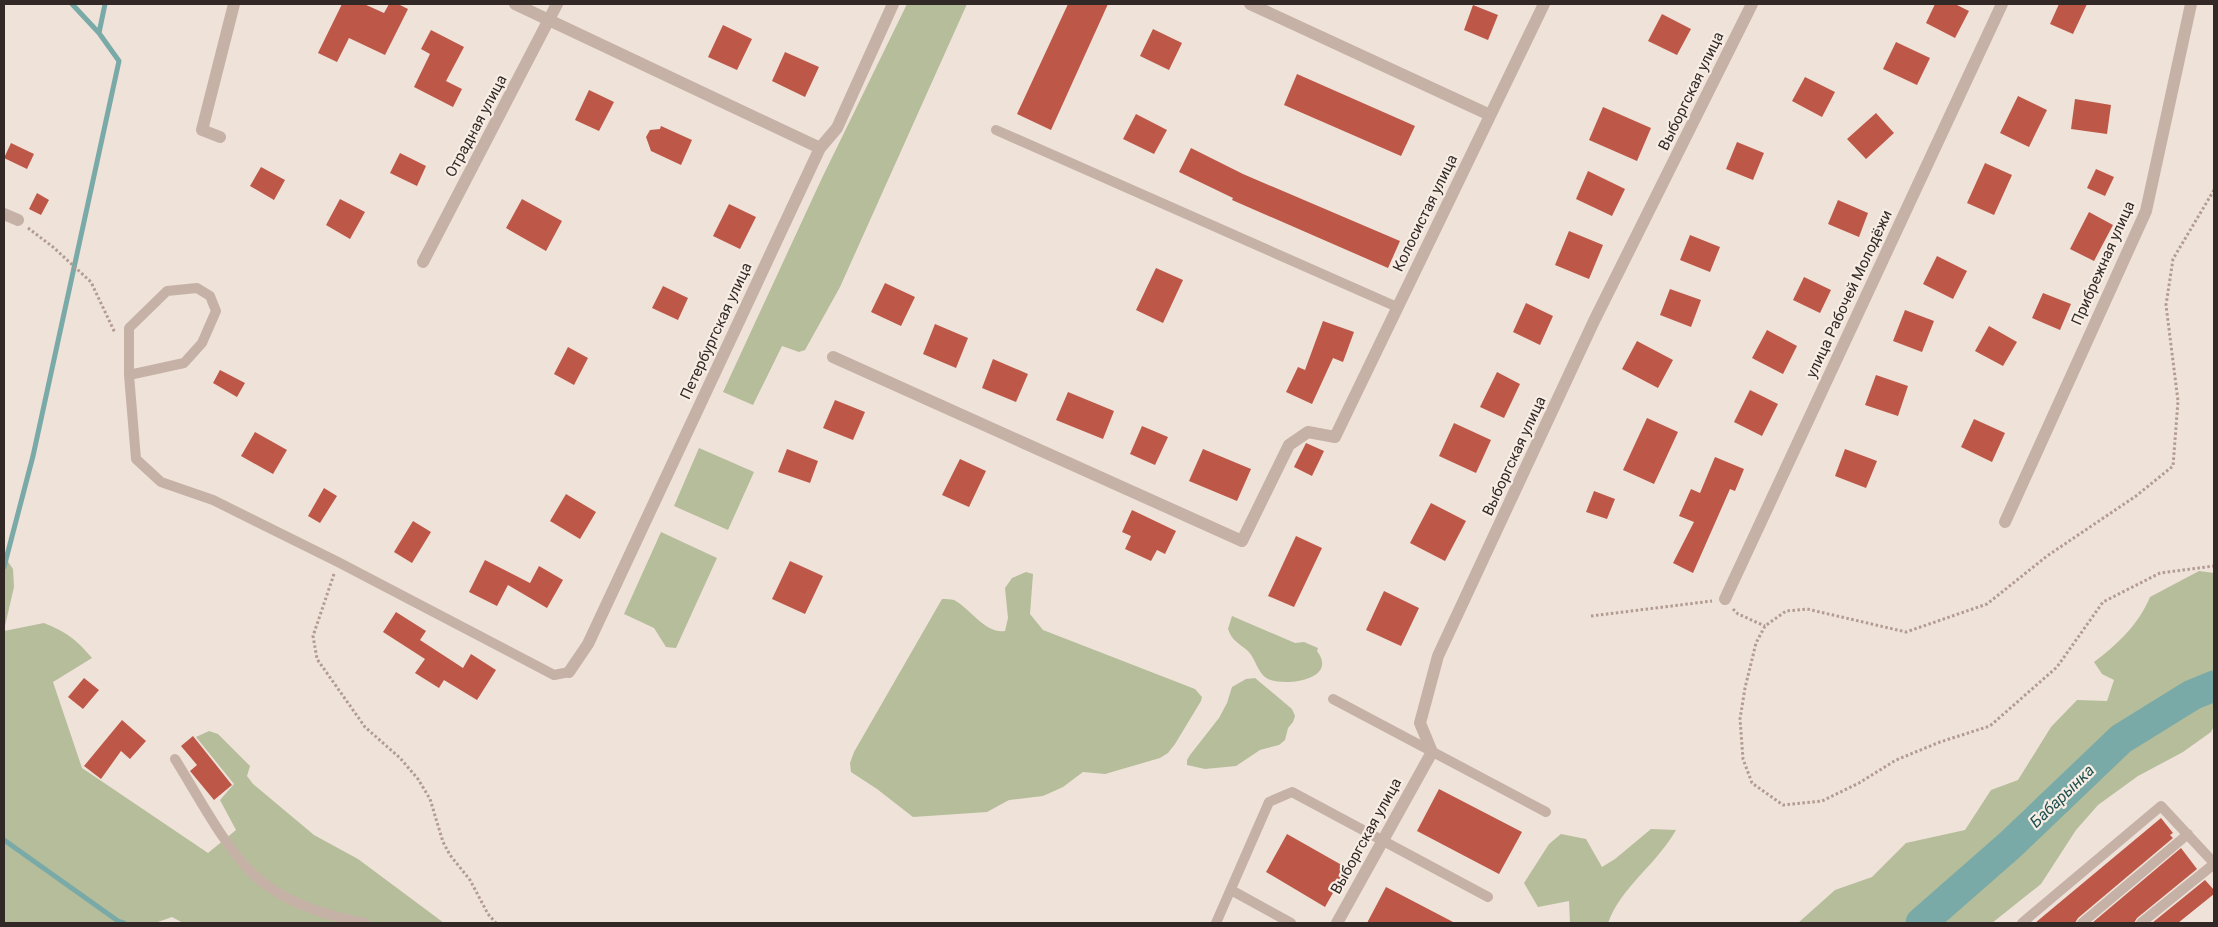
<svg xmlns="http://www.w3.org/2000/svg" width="2218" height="927" viewBox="0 0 2218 927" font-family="Roboto,sans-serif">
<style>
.green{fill:#b5bd9a}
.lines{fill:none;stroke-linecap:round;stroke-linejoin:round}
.stream{stroke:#7aaaa7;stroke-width:5}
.river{stroke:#7aaaa7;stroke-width:31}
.building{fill:#bd5848}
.path{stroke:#b29b90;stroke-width:3;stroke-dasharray:2.5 2.5;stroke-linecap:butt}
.service{stroke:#c6b1a6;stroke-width:10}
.minor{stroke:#c6b1a6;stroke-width:12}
.labels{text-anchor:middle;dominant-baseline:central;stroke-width:4.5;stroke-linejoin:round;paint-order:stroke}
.street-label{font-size:15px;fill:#322926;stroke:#f7ede4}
.water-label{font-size:16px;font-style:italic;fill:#1f514f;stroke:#f7ede4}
</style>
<rect width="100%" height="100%" fill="#efe2d9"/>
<!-- green -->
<path class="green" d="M907,4h60l-127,283 -35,63 -6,2 -17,-6 -29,59 -30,-13 99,-214z
M699,448l55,24 -26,58 -54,-24z
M661,532l56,26 -41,90 -10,-1 -12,-19 -30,-14z
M4,556l9,13 1,18 -10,43z
M2199,571l15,2v153l-3,6 -28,20 -45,24 -40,29 -22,25 -35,54 -49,39h-194l37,-33 37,-13 34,-34 59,-13 26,-40 27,-10 33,-53 26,-27 30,1 7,-21 -12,-6 -8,-12c23,-17 45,-38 56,-65z
M1026,572l7,2 -3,40 13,16 152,59 7,8 -1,4 -26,43 -7,9 -8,5 -55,16 -22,-2 -20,15 -20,9 -34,4 -22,12 -74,5 -36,-28 -26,-17 -1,-9 4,-11 88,-153c4,0 9,0 12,1 17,9 31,34 51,31l3,-13 -3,-30 7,-10z
M1232,616l63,27 9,-1 14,6 -1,3c22,29 -32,36 -49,28 -11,-6 -12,-20 -20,-28 -9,-8 -16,-10 -20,-22z
M44,623c22,9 32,16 48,35l-39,24 29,86 126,85 28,-23 -16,-30 14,-16 -38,-47 13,-6 9,3 32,32 -3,10 6,8 61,51 44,24 86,64h-261l-11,-6 -17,6h-151v-292z
M1255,678l37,31 3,7 -2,6 -5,6 -3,12 -6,5 -19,5 -24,16 -31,3 -18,-4v-5l3,-5 29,-37 8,-15 5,-16 14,-8z
M1651,829l25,1c-19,34 -55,57 -68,93h-38l-1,-22 -31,6 -14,-24 25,-39 12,-10 25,5 16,28 13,-8z"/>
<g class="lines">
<!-- stream -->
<path class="stream" d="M72,4l27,29
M4,567l29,-111 86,-395 -20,-28 6,-29
M4,840l114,81 6,2"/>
<!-- river -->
<path class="river" d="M1921,923l89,-78 111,-106 71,-44 22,-9"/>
</g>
<!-- building -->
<path class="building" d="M342,4h22l20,9 5,-9h9l10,5 -23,46 -36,-17 -12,24 -19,-9z
M1068,4h40l-57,126 -34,-16z
M1935,4h20l14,7 -14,27 -29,-15z
M2059,4h28l-14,30 -23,-10z
M1473,5l25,10 -10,25 -24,-10z
M1662,14l29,15 -14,26 -29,-14z
M723,25l29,14 -15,31 -29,-13z
M1153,29l29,14 -13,27 -29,-14z
M431,30l33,17 -18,34 16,8 -9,18 -39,-20 16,-33 -9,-5z
M1896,42l34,16 -13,27 -34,-16z
M785,52l34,15 -14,30 -33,-16z
M1297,74l118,52 -14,30 -117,-51z
M1805,77l30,15 -13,25 -30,-16z
M589,90l25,12 -15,29 -24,-11z
M2018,96l29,14 -18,37 -29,-14z
M2075,99l36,6 -4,29 -36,-5z
M1603,107l48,21 -14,33 -48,-21z
M1876,113l18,20 -28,26 -19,-20z
M1136,114l31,16 -13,24 -31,-15z
M661,126l31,14 -11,25 -30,-14 -5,-14 4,-7 10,-1z
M1737,142l27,11 -11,27 -27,-11z
M11,143l23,11 -7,15 -23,-11z
M1191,148l52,26 157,67 -12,27 -156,-68 1,-2 -54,-26z
M400,153l26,13 -9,20 -27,-13z
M1985,163l27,12 -18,40 -27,-12z
M261,167l24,13 -11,20 -24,-14z
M2096,169l18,8 -9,19 -18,-8z
M1588,171l37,18 -13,27 -36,-17z
M37,193l12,7 -8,15 -12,-6z
M340,199l25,13 -15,27 -24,-14z
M522,199l40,22 -16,30 -40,-23z
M1838,200l30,13 -9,24 -31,-13z
M729,204l27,13 -16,32 -27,-13z
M2089,212l24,13 -19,36 -24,-12z
M1569,231l34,14 -14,34 -34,-14z
M1690,235l30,12 -10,25 -30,-12z
M1937,256l30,15 -14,28 -30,-15z
M1156,268l27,12 -20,43 -27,-13z
M1804,277l27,13 -11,23 -27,-13z
M885,283l30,14 -14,29 -30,-14z
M663,286l25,12 -10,22 -26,-12z
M1670,289l31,11 -10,27 -31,-12z
M2043,293l28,11 -11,26 -28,-12z
M1526,303l27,13 -13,29 -27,-13z
M1905,310l29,11 -12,31 -29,-11z
M1323,321l31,11 -11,30 -10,-4 -21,46 -26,-12 12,-25 7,3z
M935,324l33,14 -12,30 -33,-14z
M1989,326l28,16 -14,24 -28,-15z
M1767,330l30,16 -14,28 -31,-16z
M1637,341l36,19 -15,28 -36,-19z
M568,347l20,11 -14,27 -20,-11z
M993,359l35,15 -12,28 -34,-14z
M220,370l25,13 -8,14 -24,-14z
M1497,372l23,12 -16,34 -24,-11z
M1876,375l32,11 -10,30 -33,-11z
M1750,390l28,14 -16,32 -28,-14z
M1068,392l46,19 -11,28 -47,-19z
M835,400l30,12 -12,28 -30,-12z
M1647,418l31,14 -24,52 -31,-14z
M1974,419l31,14 -13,29 -31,-15z
M1454,423l37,17 -15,33 -37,-17z
M1142,426l26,11 -13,28 -25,-11z
M255,432l32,18 -14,24 -32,-18z
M1306,443l18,8 -12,25 -18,-9z
M787,449l31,12 -8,22 -32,-11z
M1203,449l48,20 -14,32 -48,-20z
M1845,449l32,12 -11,27 -31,-12z
M1715,457l29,12 -9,22 -5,-2 -37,84 -20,-10 21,-41 -15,-6 12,-27 9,4z
M960,459l26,12 -17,36 -27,-12z
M324,488l13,8 -17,27 -12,-7z
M1594,491l21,8 -8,20 -21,-7z
M566,494l30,18 -16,27 -30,-18z
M1431,503l35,18 -21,40 -35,-18z
M1132,510l44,21 -11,23 -8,-4 -6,11 -26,-12 6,-13 -9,-4z
M413,521l18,11 -19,31 -18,-11z
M1296,536l26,12 -28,59 -26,-11z
M485,560l45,23 9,-17 24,14 -16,28 -39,-23 -11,21 -28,-14z
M790,561l33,15 -18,38 -33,-15z
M1384,591l35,17 -18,38 -35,-16z
M396,612l30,19 -6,9 43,28 8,-14 25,16 -19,30 -33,-20 -5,8 -24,-15 10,-14 -42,-27z
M84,678l15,12 -16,19 -15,-12z
M122,720l24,21 -16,18 -9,-8 -20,28 -17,-13z
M193,736l39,49 -18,15 -24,-29 7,-6 -16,-19z
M1439,789l83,43 -23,42 -82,-43z
M2161,818l12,15 -3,2 3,3 -95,80 -3,5h-40z
M1287,834l60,34 -22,39 -59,-35z
M2181,848l16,21 -60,49 -3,5h-42z
M2205,880l9,10v4l-36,29h-26z
M1386,887l69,36h-88z"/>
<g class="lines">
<!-- path -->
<path class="path" d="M2214,190l-41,69 -7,46 12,96 -5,65 -37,30 -89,60 -60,48 -81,28 -99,-23 -21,2 -21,15 -9,17 -11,45 -5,31 3,40 9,24 31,22 39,-4 37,-18 37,-23 44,-18 50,-16 67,-59 46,-65 57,-29 54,-7
M28,228l25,19 38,35 24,51
M334,574l-21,62 4,23 48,68 35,31 18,21 12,20 13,43 7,13 20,25 18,34 8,9
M1733,609l5,5 27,12
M1591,616l121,-15"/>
<!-- service -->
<path class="service" d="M996,130l401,177
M129,375l55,-12 18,-20 14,-32 -6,-15 -13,-8 -30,3 -38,37v47l7,84 25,23 52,18 125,62 216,113 15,-3
M1333,699l213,113
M175,759c22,35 50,89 79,116 29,27 73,41 111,48
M1231,890l60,33
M1216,923l53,-121 23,-10 196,105
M2022,923l139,-117 53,57
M2082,923l106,-89
M2141,923l73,-59"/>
<!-- minor -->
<path class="minor" d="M515,4l305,144
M1250,4l240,111
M220,137l-18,-7 32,-126
M4,214l14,6
M423,262l134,-258
M833,357l409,184 47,-96 19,-13 27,5 209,-433
M2005,522l141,-311 45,-207
M1725,599l277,-595
M569,672l19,-28 232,-496 17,-20 56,-124
M1337,923l95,-171 -12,-29 18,-67 156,-335 158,-317"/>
</g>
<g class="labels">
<!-- street labels -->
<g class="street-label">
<text transform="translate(1691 91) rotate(-64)">Выборгская улица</text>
<text transform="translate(476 126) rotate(-62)">Отрадная улица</text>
<text transform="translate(1425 213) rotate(-64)">Колосистая улица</text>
<text transform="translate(2103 263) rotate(-66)">Прибрежная улица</text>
<text transform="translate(1849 294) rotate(-65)">улица Рабочей Молодёжи</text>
<text transform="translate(716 331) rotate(-65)">Петербургская улица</text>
<text transform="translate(1514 456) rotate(-65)">Выборгская улица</text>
<text transform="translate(1366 836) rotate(-61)">Выборгская улица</text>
</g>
<!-- water labels -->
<g class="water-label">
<text transform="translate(2062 796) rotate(-44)">Бабарынка</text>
</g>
</g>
<!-- border -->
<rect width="2218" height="927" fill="none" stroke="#322926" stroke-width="10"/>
</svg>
